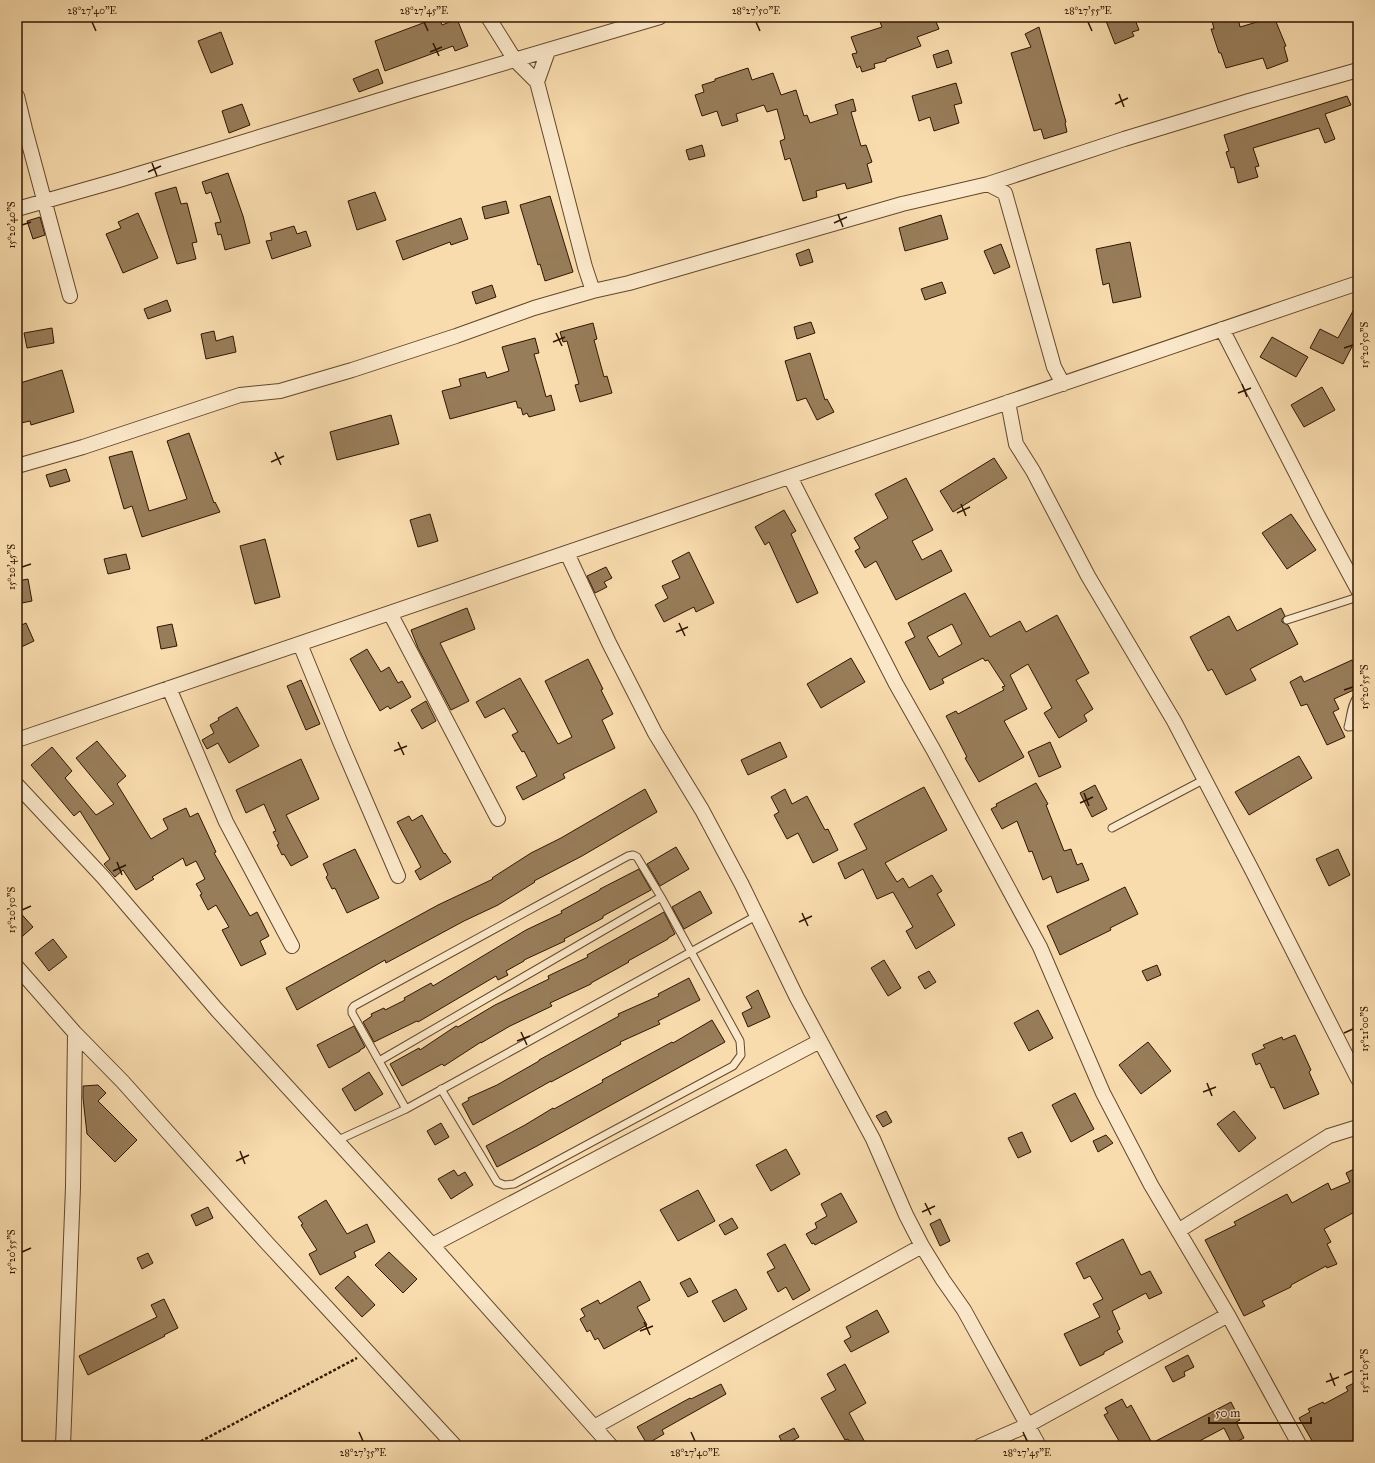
<svg xmlns="http://www.w3.org/2000/svg" width="1375" height="1463" viewBox="0 0 1375 1463" font-family="'IM FELL Great Primer',serif">
<style>
.building{fill:#987d5a;stroke:#2f1600;fill-rule:evenodd}
.lines{fill:none;stroke-linecap:round;stroke-linejoin:round}
.lane-casing{stroke:#62482c;stroke-width:9}
.street-casing{stroke:#62482c;stroke-width:16}
.path{stroke:#2f1600;stroke-width:2.5;stroke-dasharray:3 2;stroke-linecap:butt}
.lane{stroke:#fbe8ca;stroke-width:7}
.street{stroke:#fbe8ca;stroke-width:14}
.ticks{fill:none;stroke:#2f1600;stroke-width:1.5}
.neatline{fill:none;stroke:#2f1600;stroke-width:1.5}
.ticks-label{font-size:10px;text-anchor:middle;fill:#2f1600}
</style>
<rect width="100%" height="100%" fill="#f9dcae"/>
<filter id="stains"><feTurbulence type="fractalNoise" baseFrequency=".005" numOctaves="4"/><feColorMatrix values="0 0 0 0 .2 0 0 0 0 .09 0 0 0 0 .02 0 0 0 .5 -.17"/></filter>
<radialGradient id="worn" r=".72"><stop offset=".6" stop-color="#630" stop-opacity="0"/><stop offset="1" stop-color="#630" stop-opacity=".3"/></radialGradient>
<!-- building -->
<path class="building" d="M439,17l3,8 15,-6 11,27 -13,5 -2,-5 -68,25 -10,-30z
M882,17h52l5,12 -22,8 4,9 -35,13v2l-12,3 1,4 -13,4 -2,-6 -3,2 -5,-14 5,-1 -6,-16 31,-10 -2,-5 3,-1z
M1130,17h4l5,13 -7,2 2,4 -19,8 -9,-23 9,-3 2,4z
M1211,17h21v3l6,-2 2,9 34,-10 12,29 -2,1 4,14 -21,8 -4,-11 -37,10 -5,-15h-2l-8,-24h3z
M1039,27l27,95 -1,1 2,9 -23,7 -3,-10 -7,2 -23,-78 20,-6 -6,-13z
M221,32l12,32 -22,9 -13,-32z
M948,50l4,13 -15,5 -4,-13z
M748,68l4,12 21,-7 8,22 15,-5 8,26 3,-1 3,8 28,-9 -3,-9 18,-6 3,12 -5,1 10,34 5,-1 6,17 -5,2 5,18 -25,7 -2,-6 -29,8 1,6 -14,4 -13,-43 -5,2 -5,-19 5,-2 -8,-30 -10,3 -3,-7 -28,9 2,7 -16,5 -5,-15 -15,5 -7,-21 9,-3 -2,-7 13,-4v-2z
M378,69l5,14 -24,9 -6,-13z
M956,83l6,20 -8,2 5,18 -25,8 -4,-14 -11,4 -7,-25z
M1347,96l4,9 -26,9 10,25 -10,4 -6,-15 -66,20 6,18 -4,1 3,10 -20,6 -4,-16 -3,1 -5,-16 3,-1 -5,-16z
M242,104l8,21 -21,8 -7,-22z
M702,145l3,11 -16,4 -3,-10z
M228,173l15,43 7,27 -25,7 -4,-16 -3,1 -3,-12 6,-1 -10,-30 -5,2 -4,-12z
M176,187l5,17 6,-1 10,39 -5,1 4,16 -19,5 -22,-71z
M375,192l11,28 -29,10 -9,-29z
M550,196l23,76 -28,9 -5,-17 -2,1 -18,-60z
M506,201l3,12 -24,6 -3,-12z
M138,213l20,45 -35,15 -17,-39 15,-6 -3,-6z
M941,215l7,24 -43,12 -6,-23z
M40,217l5,18 -12,4 -6,-18z
M461,218l7,21 -17,6 -1,-3 -47,18 -7,-19z
M294,226l3,8 9,-3 5,15 -39,13 -6,-18 6,-1 -2,-7z
M1130,242l11,55 -28,6 -4,-20 -6,2 -7,-36z
M1001,244l9,23 -16,7 -10,-23z
M809,249l4,13 -13,4 -4,-12z
M942,282l4,11 -21,7 -4,-11z
M492,285l4,12 -20,7 -4,-12z
M167,300l4,11 -23,8 -4,-10z
M1358,302v33l-15,29 -33,-16 10,-19 18,9z
M811,322l4,11 -18,6 -3,-12z
M593,323l4,16 -3,1 10,37 3,-1 5,17 -32,9 -5,-17 4,-1 -12,-43 -4,1 -3,-10z
M52,328l2,15 -27,5 -3,-15z
M214,331l2,10 17,-5 3,16 -30,7 -5,-25z
M1272,337l36,20 -12,20 -36,-20z
M535,338l4,15 -5,1 5,17 7,26 5,-2 4,15 -26,7 -2,-4 -4,2 -2,-7h-3l-2,-7 -66,18 -8,-28 19,-5 -2,-7 26,-7 2,6 22,-7 -7,-24z
M810,353l15,47 2,-1 7,13 -17,8 -11,-22 -9,3 -12,-40z
M62,370l12,42 -43,13 -1,-4 -9,2 -4,-13v-26z
M1322,387l13,23 -31,17 -13,-22z
M391,415l8,29 -62,16 -7,-28z
M189,433l25,70 1,-1 5,10 -78,25 -10,-31 -8,3 -15,-52 23,-6 17,60 38,-12 -20,-58z
M994,458l13,20 -54,34 -13,-21z
M66,469l4,12 -20,6 -4,-12z
M906,478l27,52 -21,11 10,19 19,-10 11,21 -56,29 -20,-39 -11,7 -10,-17 5,-3 -6,-10 34,-20 -13,-24z
M784,510l12,21 -5,3 27,59 -21,10 -28,-61 -4,3 -10,-18z
M430,514l8,27 -20,6 -8,-27z
M1291,514l25,36 -29,19 -25,-36z
M265,539l15,58 -25,7 -15,-58z
M689,552l25,51 -18,9 -2,-5 -30,15 -9,-17 13,-7 -6,-12 18,-8 -8,-17z
M126,554l4,15 -22,5 -4,-15z
M606,567l6,11 -8,4 3,5 -12,6 -8,-17z
M28,579l4,22 -15,3v-23z
M965,593l25,44 30,-16 6,11 31,-17 32,58 -13,7 17,29 -9,6 3,6 -28,17 -15,-25 8,-5 -24,-44 -18,11 17,34 -23,12 20,36 -45,25 -14,-24 2,-1 -21,-41 10,-5 2,3 46,-24 -2,-3 3,-1 -17,-26 -3,1 -2,-3 -41,21 2,4 -14,7 -25,-48 10,-5 -7,-14zM952,624l10,20 -23,13 -12,-20z
M467,608l8,21 -35,14 29,58 -18,9 -33,-62 -7,-18z
M1281,608l4,8 -3,3v3l6,3 10,19 -48,25 6,11 -30,15 -14,-26 -4,2 -18,-34 39,-21 8,15z
M26,623l8,18 -17,8v-22z
M172,624l5,22 -16,3 -4,-22z
M367,649l14,23 8,-5 9,16 4,-2 9,16 -21,12 -2,-3 -8,5 -30,-52z
M851,658l14,24 -44,26 -14,-24z
M588,659l15,30 -2,1 12,24 -11,6 13,28 -52,26 2,4 -42,22 -7,-13 21,-11 -13,-25 -2,1 -10,-17 6,-3 -14,-24 -19,10 -9,-16 44,-24 38,66 14,-7 -27,-56z
M1352,660l6,12v16l-24,11 5,10 -6,3 12,25 -18,8 -20,-41 -6,2 -11,-24 11,-6 3,6z
M301,680l19,44 -14,6 -19,-44z
M426,701l10,20 -14,8 -11,-19z
M237,707l22,39 -30,17 -11,-20 -11,6 -5,-9 12,-7 -4,-8 9,-5 -1,-2z
M97,741l29,35 -9,8 34,55 17,-10 -5,-10 23,-11 4,9 8,-4 18,39 -2,1 36,63 7,-4 12,24 -9,5 6,13 -25,12 -19,-36 7,-3 -13,-22 -8,5 -8,-15 2,-1 -6,-10 9,-5 -9,-18 -10,5 -3,-8 -31,19 2,2 -18,11 -13,-20 -8,7 -11,-13 6,-5 -30,-48 -6,5 -43,-51 21,-18 20,24 -7,7 31,37 18,-11 -38,-46z
M780,742l7,15 -39,18 -7,-15z
M1050,742l11,25 -22,10 -11,-25z
M1299,756l13,22 -63,37 -14,-23z
M301,759l18,40 -33,16 22,42 -17,9 -7,-12 -2,1 -5,-10 2,-1 -6,-12 3,-1 -12,-27 -18,9 -10,-23z
M1036,783l12,21 -2,1 18,46 7,-2 6,16 5,-2 7,17 -32,13 -6,-17 -8,4 -11,-29 -3,1 -12,-31 -15,8 -11,-20 6,-3 -1,-2z
M1095,785l12,24 -15,8 -12,-24z
M924,787l23,43 -62,33 12,19 6,-4 6,10 23,-13 10,16 -5,3 18,31 -39,24 -10,-18 7,-4 -20,-35 -16,7 -14,-30 -18,10 -7,-16 29,-14 -13,-25z
M645,789l12,23 -75,44 -48,25 1,1 -37,23 -34,16 -78,42 -1,-3 -88,50 -11,-22 152,-83 55,-26 -1,-1 39,-25 30,-15z
M785,789l7,15 15,-8 18,34 3,-1 10,21 -25,13 -15,-30 -11,6 -13,-24 5,-3 -8,-15z
M422,815l22,39 1,-1 6,9 -31,18 -5,-9 6,-4 -24,-45 12,-6 3,5z
M676,847l13,22 -29,17 -13,-22z
M355,849l24,49 -32,15 -12,-25 -3,1 -6,-12 2,-2 -5,-11z
M1338,849l12,26 -21,11 -13,-27z
M639,869l12,21 -48,26v2l-39,21 1,2 -41,19v1l-18,10 2,4 -10,5 -2,-4 -78,46 -1,-1 -43,21 -11,-20 9,-6 -1,-2 13,-6 1,2 20,-10 -1,-2 27,-15 2,3 93,-56 36,-17 -1,-2 39,-21v-1z
M1125,887l13,27 -28,14 1,2 -51,25 -13,-29z
M700,891l12,22 -28,16 -12,-22z
M17,909l16,18 -16,14z
M664,912l11,22 -7,4v1l-40,22 1,1 -38,21v1l-41,19 2,3 -42,20 -29,17v-1l-37,24 -2,-2 -40,22 -12,-22 29,-16 1,2 36,-24 2,1 37,-22 54,-26 -1,-3 40,-19 -1,-2z
M53,939l14,18 -18,14 -14,-18z
M884,960l17,28 -13,8 -17,-28z
M1157,965l4,10 -14,6 -5,-10z
M929,971l7,11 -11,7 -7,-12z
M689,978l11,22 -42,21 2,3 -40,18 1,2 -70,38v-1l-78,44 -11,-21 7,-4 -1,-2 29,-13 42,-24v-1l80,-44 -1,-2 41,-18 -1,-2z
M758,990l12,27 -22,10 -6,-14 10,-5 -6,-11z
M1038,1010l15,28 -24,13 -15,-28z
M712,1020l13,22 -188,104 -40,21 -11,-21 39,-21 28,-17 1,1 49,-27 -1,-2 70,-38 1,1z
M354,1026l11,21 -5,3v1l-31,17 -12,-23z
M1295,1035l16,35 -2,2 10,22 -35,15 -10,-22 -3,1 -11,-25 -4,2 -4,-11 13,-6 -2,-3 19,-8 1,3z
M1148,1042l23,29 -30,23 -22,-29z
M369,1072l14,22 -28,17 -13,-22z
M98,1085l8,8 -8,8 39,39 -22,22 -28,-28 -4,-36v-12z
M1075,1093l19,36 -23,13 -19,-37z
M886,1111l6,11 -9,5 -7,-11z
M1234,1111l22,27 -17,14 -22,-28z
M441,1123l8,14 -14,8 -8,-14z
M1022,1132l9,20 -13,6 -10,-20z
M1106,1135l7,8 -15,9 -5,-11z
M786,1149l14,25 -29,17 -15,-26z
M1358,1167v43l-34,19 7,13 -4,2 10,20 -10,4 -1,-2 -35,19v2l-29,14 3,5 -21,10 -39,-76 31,-15 -2,-3 53,-28 5,9 36,-20 3,7 19,-8 -4,-9z
M454,1170l4,6 7,-4 8,13 -22,14 -13,-20z
M698,1190l17,31 -37,20 -18,-31z
M841,1193l16,29 -42,23 -1,-2 -2,1 -6,-10 11,-6 -2,-5 12,-7 -6,-12z
M326,1200l21,34 20,-10 8,18 -21,10 2,5 -36,18 -11,-21 8,-4 -16,-25 2,-1 -5,-7z
M208,1207l5,11 -17,8 -5,-11z
M732,1218l6,10 -13,7 -6,-10z
M940,1219l10,22 -10,5 -10,-22z
M1123,1239l18,36 9,-4 12,22 -13,6 -3,-6 -34,18 8,18 -3,2 6,11 -19,10v2l-24,12 -16,-32 36,-17 -7,-13 10,-5 -13,-23 -6,3 -8,-16z
M785,1244l25,46 -17,10 -7,-13 -8,5 -11,-20 8,-4 -8,-14z
M389,1252l28,27 -14,14 -28,-28z
M148,1253l5,10 -11,6 -5,-11z
M348,1276l27,29 -13,12 -27,-29z
M690,1278l8,14 -10,5 -8,-14z
M640,1281l10,19 -13,7 10,18 -43,24 -6,-11 -3,2 -5,-10 -3,2 -7,-13 5,-3 -4,-7 17,-9 2,4z
M736,1289l11,20 -23,13 -12,-21z
M164,1299l14,29 -14,7 1,1 -77,39 -9,-19 78,-39 -6,-12z
M877,1310l12,22 -38,20 -7,-11 7,-4 -5,-10z
M1188,1355l6,12 -10,5 1,4 -12,6 -8,-15z
M845,1364l21,39 -17,10 18,33h-15l-4,-7 -3,1 -24,-42 15,-8 -9,-16z
M1358,1381v65h-43l-16,-28 11,-6 -2,-3 15,-7 1,2 24,-13 -2,-4z
M721,1384l5,10 -64,36 2,4 -17,10 -10,-17 53,-29 1,1z
M1122,1399l5,9 4,-3 21,38 79,-41 9,18 -4,2 8,16 -12,6 -8,-16 -34,18h-68l-18,-31 4,-2 -3,-5z
M794,1428l5,9 -15,9 -5,-10z"/>
<g class="lines">
<!-- lane casing -->
<g class="lane-casing">
<path id="lane" d="M1287,620l71,-23
M1358,696c-7,8 -7,21 -10,31l10,-1
M1112,828l93,-49
M379,1061l282,-164
M406,1109l-54,-96v-4l2,-3 274,-150 5,-1 4,2 24,40 79,144 1,14 -8,11 -219,118 -10,1 -7,-3 -56,-93
M336,1141l70,-32 350,-193"/>
</g>
<!-- street casing -->
<g class="street-casing">
<path id="street" d="M488,17l27,43 22,22 48,185 8,24
M537,82l11,-31
M17,96l8,33 45,167
M988,184l17,9 49,174 9,17
M17,209l102,-29 294,-90 247,-73
M1222,329l96,187 40,74
M1008,402l8,42 17,27 55,105 86,145 79,151 105,207
M17,466l66,-19 157,-52 40,-4 72,-21 104,-34 78,-28 59,-17 36,-8 273,-79 86,-20 136,-45 125,-38 109,-31
M790,477l106,207 38,67 106,196 63,146 48,92 77,130 72,131
M567,553l42,90 46,90 47,77 40,75 55,113 76,141 33,76 16,31 21,34 21,30 75,136
M390,613l108,206
M300,644l41,100 57,132
M169,688l57,134 66,124
M17,740l1341,-457
M17,785l86,92 114,133 215,235 179,201
M17,967l58,66 48,49 144,161 188,203
M1178,1231l151,-95 29,-9
M432,1245l388,-204
M594,1427l328,-181
M63,1446l10,-259 2,-154
M980,1446l48,-21 200,-110"/>
</g>
<!-- path -->
<path class="path" d="M192,1446l165,-88"/>
<!-- lane -->
<use href="#lane" class="lane"/>
<!-- street -->
<use href="#street" class="street"/>
</g>
<!-- ticks -->
<path class="ticks" d="M92,22l4,9M424,22l4,9M756,22l4,9M1088,22l4,9M433,43l6,13M430,52l12,-5M1119,94l5,13M1115,104l13,-6M152,163l5,13M148,172l13,-6M838,214l5,13M834,223l13,-6M22,225l9,-3M556,333l6,13M553,342l12,-5M1344,348l9,-3M1242,384l5,13M1238,393l13,-5M275,452l6,13M271,462l13,-6M961,504l5,12M957,513l13,-6M22,567l9,-3M679,623l6,13M676,632l12,-5M1344,690l9,-3M398,742l6,13M394,751l13,-5M1084,793l5,13M1080,803l13,-6M117,862l5,13M113,871l13,-6M22,910l9,-4M802,913l6,13M799,922l13,-6M521,1032l6,13M1344,1033l9,-4M517,1041l13,-5M1207,1083l5,13M1203,1092l13,-5M240,1151l5,13M236,1161l13,-6M925,1203l6,12M922,1212l13,-6M22,1252l9,-4M644,1322l6,13M640,1331l13,-5M1330,1373l5,13M1344,1375l9,-4M1326,1382l13,-5M359,1432l4,9M691,1432l4,9M1023,1432l4,9"/>
<!-- margin -->
<rect width="1375" height="1463" fill="none" stroke="#f9dcae" stroke-width="44"/>
<!-- scale -->
<path d="M1209 1417v6h102v-6" fill="none" stroke="#2f1600" stroke-width="2"/>
<text x="1215" y="1417" font-size="12" fill="#2f1600" stroke="#fbe8ca" stroke-width="3" paint-order="stroke">50 m</text>
<rect x="22" y="22" width="1331" height="1419" class="neatline"/>
<g class="ticks-label">
<text x="92" y="14">28°27'40"E</text>
<text x="424" y="14">28°27'45"E</text>
<text x="756" y="14">28°27'50"E</text>
<text x="1088" y="14">28°27'55"E</text>
<text transform="translate(11 225) rotate(-90)" y="4">15°20'40"S</text>
<text transform="translate(1364 345) rotate(-90)" y="4">15°20'50"S</text>
<text transform="translate(11 567) rotate(-90)" y="4">15°20'45"S</text>
<text transform="translate(1364 687) rotate(-90)" y="4">15°20'55"S</text>
<text transform="translate(11 910) rotate(-90)" y="4">15°20'50"S</text>
<text transform="translate(1364 1029) rotate(-90)" y="4">15°21'00"S</text>
<text transform="translate(11 1252) rotate(-90)" y="4">15°20'55"S</text>
<text transform="translate(1364 1371) rotate(-90)" y="4">15°21'05"S</text>
<text x="363" y="1456">28°27'35"E</text>
<text x="695" y="1456">28°27'40"E</text>
<text x="1027" y="1456">28°27'45"E</text>
</g>
<rect width="100%" height="100%" filter="url(#stains)"/>
<rect width="100%" height="100%" fill="url(#worn)"/>
</svg>
